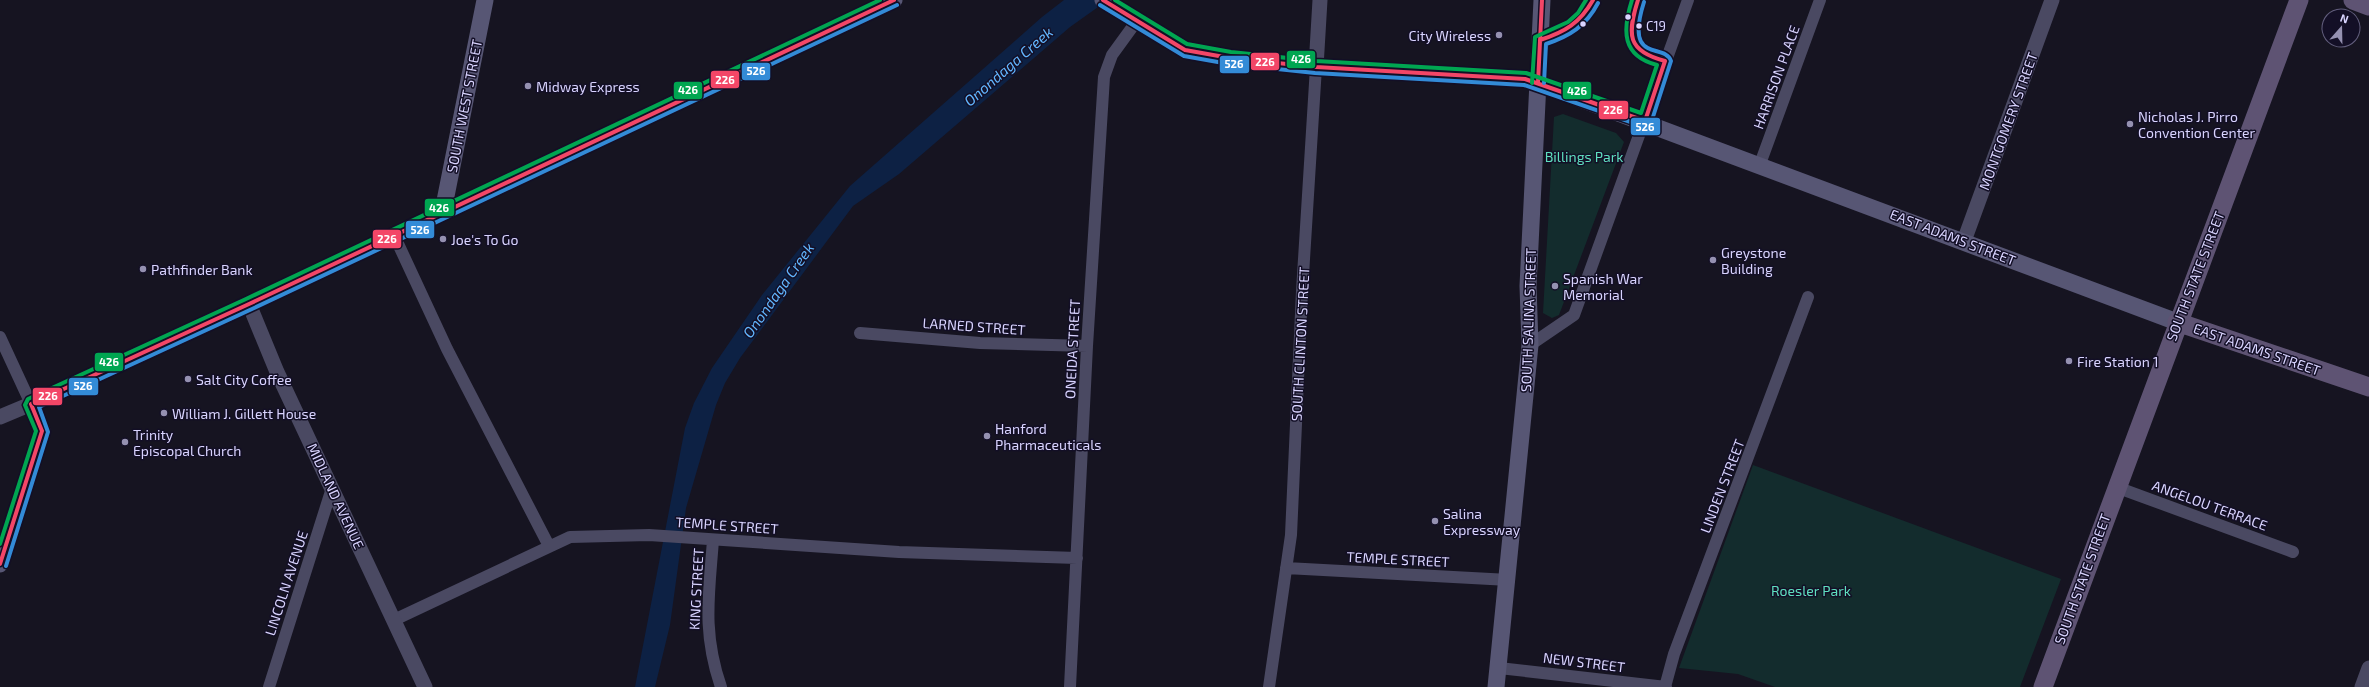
<svg xmlns="http://www.w3.org/2000/svg" width="2369" height="687" viewBox="0 0 2369 687" font-family="'Exo 2',sans-serif">
<style>
.green{fill:#132c2d}
.water{fill:#0d2144}
.lines{fill:none;stroke-linecap:round;stroke-linejoin:round}
.minor{stroke:#4a4962;stroke-width:12}
.tertiary{stroke:#4a4962;stroke-width:15}
.secondary{stroke:#575674;stroke-width:17}
.primary{stroke:#5e5373;stroke-width:19}
.bus-1-casing{stroke:#130f26;stroke-width:7}
.bus-2-casing{stroke:#130f26;stroke-width:7}
.bus-3-casing{stroke:#130f26;stroke-width:7}
.bus-1{stroke:#f34667;stroke-width:4}
.bus-2{stroke:#338bd7;stroke-width:4}
.bus-3{stroke:#00a651;stroke-width:4}
.bus-dot{fill:#d9d4ff;stroke:#130f26;stroke-width:1.5}
.poi-dot{fill:#9591b1;stroke:#130f26;stroke-width:1.5}
.labels{text-anchor:middle;dominant-baseline:central;stroke-width:3;stroke-linejoin:round;paint-order:stroke}
.bus-label{font-size:13px;fill:#d9d4ff;stroke:#130f26;text-anchor:start}
.poi-label{font-size:14px;fill:#d9d4ff;stroke:#130f26;text-anchor:start}
.street-label{font-size:14px;fill:#d9d4ff;stroke:#130f26}
.park-label{font-size:14px;fill:#5fe0c0;stroke:#130f26}
.water-label{font-size:15px;font-style:italic;fill:#62b6ff;stroke:#130f26}
.line-badge{stroke:#130f26;stroke-width:1.5}
.badge-label{font-size:11px;text-anchor:middle;font-weight:bold;fill:#fff}
</style>
<rect width="100%" height="100%" fill="#161421"/>
<!-- green -->
<path class="green" d="M1563,114l53,19 8,9 -65,173 -7,3 -9,-5 11,-196z
M1753,465l308,114 -41,108h-245l-37,-13 -59,-6z"/>
<!-- water -->
<path class="water" d="M1064,0h44l-38,27 -171,147 -46,32 -113,152 -15,25 -9,22 -30,103 -16,117 -15,62h-20l50,-259 9,-25 18,-35 50,-73 88,-109 192,-169z"/>
<g class="lines">
<!-- minor -->
<path class="minor" d="M1760,164l60,-164
M394,235l53,114 102,197
M860,333l120,10 107,3
M0,337l31,67
M1530,345l44,-30 114,-315
M2116,487l177,65
M713,540c-4,55 -11,92 8,147
M1286,568l223,12
M394,620l176,-83 79,-2 250,17 178,6
M1499,668l167,19
M269,687l63,-199
M1070,687l17,-341 17,-269 8,-22 24,-33
M1269,687l22,-152 11,-244 14,-224
M1665,687l9,-33 134,-357"/>
<!-- tertiary -->
<path class="tertiary" d="M1316,67l4,-67
M1964,241l88,-241
M249,304l28,68 148,315
M0,417l31,-13
M2362,687l7,-19"/>
<!-- secondary -->
<path class="secondary" d="M1103,0l82,50 45,8 86,9 209,12 13,4 639,239
M443,211l42,-211
M0,564l42,-133 -11,-27 218,-100 645,-304
M1496,687l34,-342 -2,-59 14,-286"/>
<!-- primary -->
<path class="primary" d="M2353,0l16,6
M2177,322l192,65
M2043,687l256,-687"/>
<!-- bus-1 casing -->
<g class="bus-1-casing">
<path id="bus-1" d="M1103,0l82,50 45,8 86,9 209,12 120,42 20,-60c-38,-10 -38,-26 -27,-61
M1540,40c25,-8 40,-17 53,-40
M1538,83l4,-83
M0,564l42,-133 -11,-27 218,-100 645,-304"/>
</g>
<!-- bus-2 casing -->
<g class="bus-2-casing">
<path id="bus-2" d="M1100,5l84,51 45,8 86,9 209,12 121,42 6,-4 20,-62c-6,-19 -47,4 -27,-59
M1544,83l2,-39c24,-8 40,-18 52,-41
M6,566l42,-134 -9,-25 213,-98 645,-304"/>
</g>
<!-- bus-3 casing -->
<g class="bus-3-casing">
<path id="bus-3" d="M1115,0l72,44 44,8 85,9 210,12 115,40 16,-48c-35,-9 -35,-34 -25,-65
M1532,83l3,-46 33,-15 10,-9 8,-13
M0,544l36,-113 -11,-26 3,-6 218,-100 634,-299"/>
</g>
<!-- bus-1 -->
<use href="#bus-1" class="bus-1"/>
<!-- bus-2 -->
<use href="#bus-2" class="bus-2"/>
<!-- bus-3 -->
<use href="#bus-3" class="bus-3"/>
</g>
<!-- markers -->
<g class="bus-dot">
<circle cx="1628" cy="17" r="3.5"/>
<circle cx="1583" cy="24" r="3.5"/>
<circle cx="1639" cy="26" r="3.5"/>
</g>
<g class="poi-dot">
<circle cx="1499" cy="35" r="4"/>
<circle cx="528" cy="86" r="4"/>
<circle cx="2130" cy="124" r="4"/>
<circle cx="443" cy="239" r="4"/>
<circle cx="1713" cy="260" r="4"/>
<circle cx="143" cy="269" r="4"/>
<circle cx="1555" cy="286" r="4"/>
<circle cx="2069" cy="361" r="4"/>
<circle cx="188" cy="379" r="4"/>
<circle cx="164" cy="413" r="4"/>
<circle cx="987" cy="436" r="4"/>
<circle cx="125" cy="442" r="4"/>
<circle cx="1435" cy="521" r="4"/>
</g>
<g class="labels">
<!-- bus labels -->
<g class="bus-label">
<text x="1646" y="26">C19</text>
</g>
<!-- poi labels -->
<g class="poi-label">
<text x="1491" y="35" text-anchor="end">City Wireless</text>
<text x="536" y="86">Midway Express</text>
<text x="2138" y="116">Nicholas J. Pirro<tspan x="2138" dy="16">Convention Center</tspan></text>
<text x="451" y="239">Joe's To Go</text>
<text x="1721" y="252">Greystone<tspan x="1721" dy="16">Building</tspan></text>
<text x="151" y="269">Pathfinder Bank</text>
<text x="1563" y="278">Spanish War<tspan x="1563" dy="16">Memorial</tspan></text>
<text x="2077" y="361">Fire Station 1</text>
<text x="196" y="379">Salt City Coffee</text>
<text x="172" y="413">William J. Gillett House</text>
<text x="995" y="428">Hanford<tspan x="995" dy="16">Pharmaceuticals</tspan></text>
<text x="133" y="434">Trinity<tspan x="133" dy="16">Episcopal Church</tspan></text>
<text x="1443" y="513">Salina<tspan x="1443" dy="16">Expressway</tspan></text>
</g>
<!-- street labels -->
<g class="street-label">
<text transform="translate(1776 77) rotate(-70)">HARRISON PLACE</text>
<text transform="translate(464 106) rotate(-79)">SOUTH WEST STREET</text>
<text transform="translate(2008 121) rotate(-70)">MONTGOMERY STREET</text>
<text transform="translate(1953 237) rotate(21)">EAST ADAMS STREET</text>
<text transform="translate(2195 276) rotate(-69)">SOUTH STATE STREET</text>
<text transform="translate(1528 320) rotate(-88)">SOUTH SALINA STREET</text>
<text transform="translate(974 326) rotate(4)">LARNED STREET</text>
<text transform="translate(1300 344) rotate(-87)">SOUTH CLINTON STREET</text>
<text transform="translate(1072 349) rotate(-87)">ONEIDA STREET</text>
<text transform="translate(2257 349) rotate(19)">EAST ADAMS STREET</text>
<text transform="translate(1722 486) rotate(-69)">LINDEN STREET</text>
<text transform="translate(336 496) rotate(65)">MIDLAND AVENUE</text>
<text transform="translate(2210 505) rotate(20)">ANGELOU TERRACE</text>
<text transform="translate(727 525) rotate(4)">TEMPLE STREET</text>
<text transform="translate(1398 559) rotate(3)">TEMPLE STREET</text>
<text transform="translate(2082 579) rotate(-70)">SOUTH STATE STREET</text>
<text transform="translate(286 583) rotate(-72)">LINCOLN AVENUE</text>
<text transform="translate(696 589) rotate(-87)">KING STREET</text>
<text transform="translate(1584 662) rotate(7)">NEW STREET</text>
</g>
<!-- park labels -->
<g class="park-label">
<text x="1584" y="156">Billings Park</text>
<text x="1811" y="590">Roesler Park</text>
</g>
<!-- water labels -->
<g class="water-label">
<text transform="translate(1008 66) rotate(-41)">Onondaga Creek</text>
<text transform="translate(778 290) rotate(-55)">Onondaga Creek</text>
</g>
</g>
<g class="line-badge">
<rect x="1286" y="50" width="30" height="19" rx="4" fill="#00a651"/>
<rect x="1250" y="52" width="30" height="19" rx="4" fill="#f34667"/>
<rect x="1219" y="55" width="31" height="19" rx="4" fill="#338bd7"/>
<rect x="741" y="62" width="30" height="19" rx="4" fill="#338bd7"/>
<rect x="710" y="70" width="30" height="19" rx="4" fill="#f34667"/>
<rect x="673" y="81" width="30" height="19" rx="4" fill="#00a651"/>
<rect x="1562" y="81" width="30" height="19" rx="4" fill="#00a651"/>
<rect x="1598" y="100" width="31" height="20" rx="4" fill="#f34667"/>
<rect x="1630" y="117" width="31" height="19" rx="4" fill="#338bd7"/>
<rect x="424" y="198" width="31" height="19" rx="4" fill="#00a651"/>
<rect x="405" y="220" width="30" height="19" rx="4" fill="#338bd7"/>
<rect x="372" y="229" width="30" height="20" rx="4" fill="#f34667"/>
<rect x="94" y="352" width="30" height="20" rx="4" fill="#00a651"/>
<rect x="68" y="377" width="31" height="19" rx="4" fill="#338bd7"/>
<rect x="32" y="387" width="31" height="19" rx="4" fill="#f34667"/>
</g>
<g class="badge-label">
<text x="1301" y="63">426</text>
<text x="1265" y="66">226</text>
<text x="1234" y="68">526</text>
<text x="756" y="75">526</text>
<text x="725" y="84">226</text>
<text x="688" y="94">426</text>
<text x="1577" y="95">426</text>
<text x="1613" y="114">226</text>
<text x="1645" y="131">526</text>
<text x="439" y="212">426</text>
<text x="420" y="234">526</text>
<text x="387" y="243">226</text>
<text x="109" y="366">426</text>
<text x="83" y="390">526</text>
<text x="48" y="400">226</text>
</g>
<!-- north arrow -->
<g transform="translate(2341 28) rotate(20)"><circle r="19" fill="#130f26" stroke="#625e7d"/>
<path d="M0-3L7 15L0 10L-7 15Z" fill="#9591b1"/>
<text y="-6" font-size="11" font-weight="bold" text-anchor="middle" fill="#d9d4ff">N</text>
</g>
</svg>
